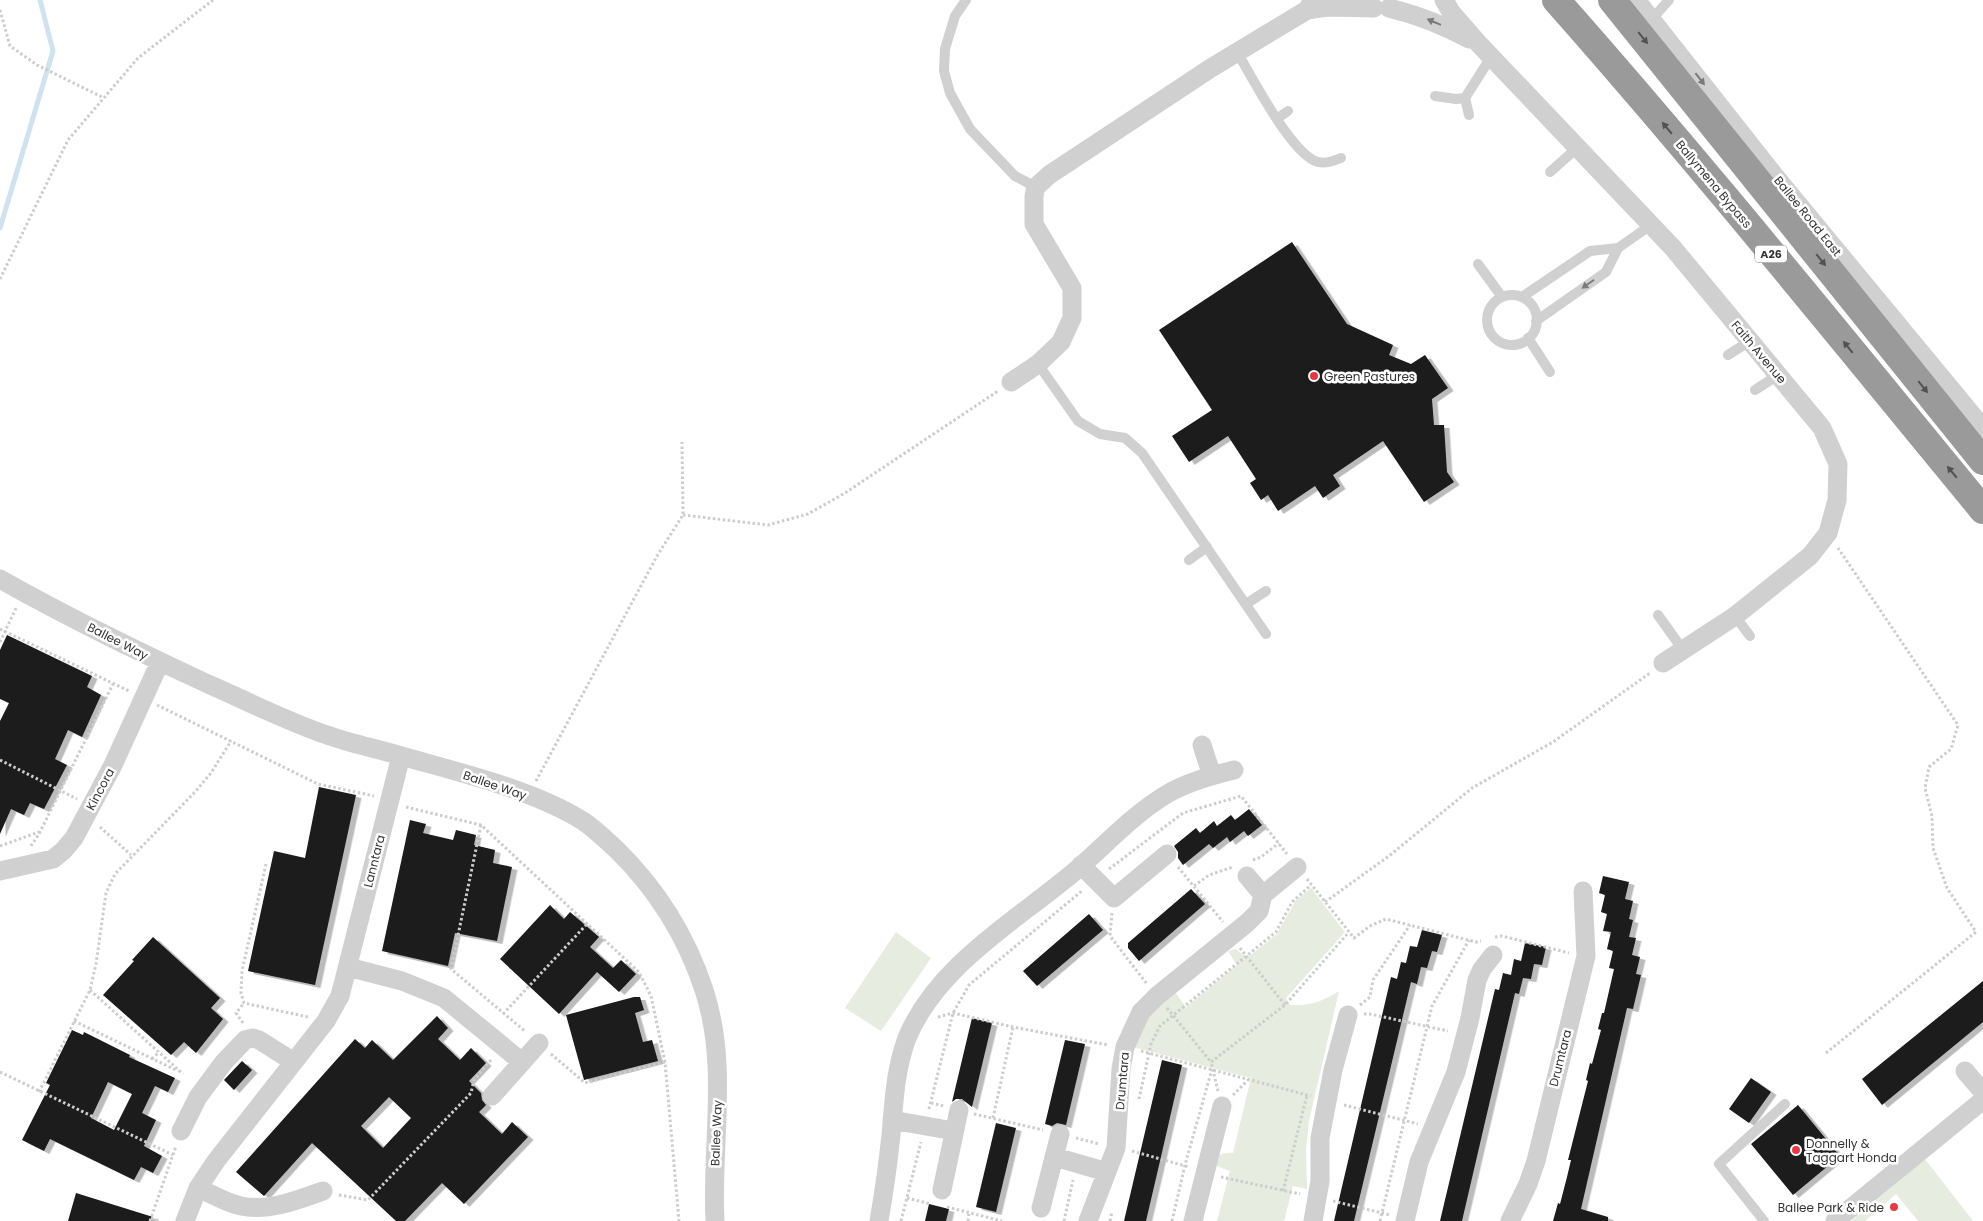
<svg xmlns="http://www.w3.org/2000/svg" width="1983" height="1221" viewBox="0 0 1983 1221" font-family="Poppins,sans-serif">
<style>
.green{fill:#e6ecdf}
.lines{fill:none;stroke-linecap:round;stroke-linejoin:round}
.stream{stroke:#cfe2ee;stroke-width:5}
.building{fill:#1a1a1a;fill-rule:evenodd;filter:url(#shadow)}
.path{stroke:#cdcdcd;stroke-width:3;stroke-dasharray:2.5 2.5;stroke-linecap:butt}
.lane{stroke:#d0d0d0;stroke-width:10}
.street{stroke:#d0d0d0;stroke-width:19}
.highway{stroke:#9a9a9a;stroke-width:28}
.oneway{fill:#7a7a7a}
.oneway2{fill:#525252}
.poi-dot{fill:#e63946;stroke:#fff;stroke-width:2}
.labels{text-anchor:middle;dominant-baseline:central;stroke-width:5;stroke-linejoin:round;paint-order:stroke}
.shield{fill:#fff;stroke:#707070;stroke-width:1}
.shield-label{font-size:11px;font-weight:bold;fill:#333}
.street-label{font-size:12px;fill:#333;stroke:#fff}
.poi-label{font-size:12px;fill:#333;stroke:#fff;text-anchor:start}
</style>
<defs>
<filter id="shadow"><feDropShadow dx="5.5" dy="3" stdDeviation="0" flood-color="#0004"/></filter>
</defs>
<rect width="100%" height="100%" fill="#fff"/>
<!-- green -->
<path class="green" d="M1311,888l34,44 -59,66 4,7c21,1 31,-3 49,-14l-30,130 -3,28 1,40 -14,-3 -9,35h-67l13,-50 -19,-7c6,-9 10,-12 22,-11l18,-75 -118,-31 6,-19 35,-37 12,16 51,-42 -9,-14 8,-2 11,9 30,-24 19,-34z
M896,932l35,26 -50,73 -36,-23z
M1925,1159l48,62h-55l-22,-27 -31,27h-14z"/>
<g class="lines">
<!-- stream -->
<path class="stream" d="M0,228l53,-177 -13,-51"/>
</g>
<!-- building -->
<path class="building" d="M1292,242l55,82 46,21 -4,10 22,9 14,-9 23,33 -16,11 2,26h10l3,47 7,10 -30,20 -41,-61 -50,34 7,11 -17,12 -8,-12 -37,25 -10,-16 -7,5 -11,-17 6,-4 -28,-43 -39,26 -17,-26 40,-26 -53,-80z
M7,635l85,41 -5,11 14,8 -19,42 -14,-7 -13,29 12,6 -23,44 -14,-6 -6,12 -13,-6 -11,25v-113l9,-18 -9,-4v-49z
M319,787l37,8 -41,190 -67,-14 26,-120 31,7z
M1249,809l13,16 -14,11 -4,-5 -14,11 -3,-5 -14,11 -4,-4 -26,21 -5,-7v-6l-4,-6 22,-18 4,5 14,-12 3,5 14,-11 4,5z
M410,820l16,4 -3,9 30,7 3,-10 20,5 -2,10 21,5 -2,13 19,4 -15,74 -42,-8 -7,33 -66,-15z
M1603,876l26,6 -4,17 8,2 -4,18 4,1 -4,17 7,1 -4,17 8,2 -4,17 5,1 -8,34 -6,-1 -46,201 27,8v4h-55l5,-18 2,1 7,-27 4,-17h-3l20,-79 -2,-1 4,-17 2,1 9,-34 -3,-1 4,-16h2l10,-44 -5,-1 4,-17 -6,-2 4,-17 -8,-1 4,-17 -6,-2 4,-17 -6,-2z
M1191,889l14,15 -66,57 -11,-13v-5z
M550,905l14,14 6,-7 29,25 -9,10 23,21 8,-8 15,14 -17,18 -22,-20 -38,42 -59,-55z
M1089,914l14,16 -66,56 -14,-15z
M1422,930l20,5 -5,17 -5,-1 -5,17 -6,-1 -4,17 -6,-2 -57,239h-20l57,-244 6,2 4,-17 5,1 4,-17 7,1z
M153,937l67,61 -9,10 12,11 -27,34 -12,-11 -13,13 -68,-60 31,-34 -2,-1z
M1525,943l21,4 -4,18 -8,-1 -3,15 -8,-1 -4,16 -4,-1 -53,228h-22l55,-232 4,1 4,-17 8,2 3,-16 7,2z
M1983,981v41l-101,83 -20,-26z
M634,997h6l4,13 -9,3 8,29 9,-2 6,21 -74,19 -18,-65z
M437,1016l11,12 -10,11 22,21 11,-12 15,15 -17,18 12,12 1,7 4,5 -7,7 23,22 10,-12 16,15 -64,67 -22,-21 -37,38h-9l-84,-78 -48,53 -28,-24 119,-133 10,9 7,-8 21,20zM389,1097l22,21 -28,30 -22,-22z
M972,1018l20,5 -20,84 -10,-8h-6l-4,3z
M72,1030l11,5 1,-3 46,23 -1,2 46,21 -7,14 -13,-6 -13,27 14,7 -12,26 18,10 -9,17 -12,-6 -7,13 -84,-41 -6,12 -22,-11 28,-55 -4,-2zM108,1082l24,12 -18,36 -23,-12z
M1065,1040l20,4 -19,81 -9,-2 -5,3 -7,-2z
M1162,1060l20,5 -22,96 -14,60h-22z
M242,1061l10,9 -18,20 -10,-10z
M1751,1078l20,14 -22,31 -20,-14z
M1798,1105l42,51 -47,39 -42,-51z
M996,1123l20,5 -20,84 -20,-5z
M76,1193l77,24 -1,4h-84z
M929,1204l20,5 -3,12h-21z"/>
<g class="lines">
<!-- path -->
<path class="path" d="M0,10l10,36 27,19 67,33
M0,279l68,-139 70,-82 75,-58
M683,515l85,10 40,-11 37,-21 153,-102
M0,629l129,62
M0,642l17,-36
M157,705l161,79 56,12
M0,760l77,39
M536,781l121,-225 26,-41 -1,-73
M406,807l75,18 158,147 12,24 14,66 14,159
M481,825l-30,144 75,63
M100,827l31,28
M0,846l39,-14
M31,846l9,-14 73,-148
M1253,860l8,-3 18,-14
M266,864l-24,107 -1,22 3,10 64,14
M1178,867l45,55
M1109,869l74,-56 58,-17 46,58
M1307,879l47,59 16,-12 16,-7 90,23 5,-1
M1194,886l15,-11 24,-8
M1325,902l64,-46 83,-68 81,-46 97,-69
M1112,913l-2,23 37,48
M1495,937l7,-1 67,17
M1240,948l45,57
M90,990l93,84
M1360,1005l10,-8 3,-17 37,-55
M1167,1008l44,54
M503,1014l84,-90
M1364,1014h6l78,17
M938,1017l15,-4 60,14 95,18
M74,1021l104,50
M243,1023l-7,-10 8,-10
M1141,1051l170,45
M1826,1053l150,-121 -29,-44 -14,-40 -1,-32 -7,-28 4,-21 22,-18 7,-24 -120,-177
M551,1054l34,29 80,-21
M152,1059l7,-7
M0,1072l173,83
M1218,1091l-7,-29 74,-57 64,-73
M39,1092l51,-102 6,-26 10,-71 9,-19 80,-82 16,-19 20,-32
M1233,1095l15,-15
M1139,1099l12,-55 9,-18 116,-94 16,-30 19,-17
M931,1103l13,3
M1344,1105l74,19
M929,1109l24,-96 16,-28 114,-95
M974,1114l69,16
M993,1118l20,-91
M1076,1138l23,6
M1132,1151l57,16
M1221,1177l79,17
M1283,1191l24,-96
M339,1195l29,5 103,-107 3,-13 17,-20
M907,1198l24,6
M1333,1201l57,14
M947,1207l55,14
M151,1218l9,3
M150,1221l26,-75
M901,1221l20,-79
M968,1221l1,-9
M1064,1221l9,-41
M1110,1221l2,-9
M1172,1221l13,-56 27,-96
M1380,1221l52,-215 37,-66"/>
<!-- lane -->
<path class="lane" d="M966,0l-11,16 -10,33 -1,22 6,22 20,36 45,47 21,11
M1652,19l17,-19
M1237,52c16,27 52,97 78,109 8,4 19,0 26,-3
M1435,96l21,3 9,-1 26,-41
M1465,98l4,17
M1278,118l10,-7
M1550,172l27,-24
M1478,264l24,33
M1487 320a25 25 0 1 1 50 0a25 25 0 1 1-50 0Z
M1522,297l68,-46 28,-3
M1536,321l70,-49 12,-24 33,-23
M1528,338l22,34
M1728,355l22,-14
M1038,364l40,57 22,13 25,4 17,15 124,181
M1755,390l23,-15
M1189,560l18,-13
M1246,604l20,-13
M1658,615l25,35
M1735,616l15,20
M1764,1221l-45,-57 66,-60"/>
<!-- street -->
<path class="street" d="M1444,0l7,12 26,30 196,206 149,180 16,36 -1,36 -9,33 -18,23 -75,60 -72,47
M1636,0l138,175 209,253
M1389,8c29,7 54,17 80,31
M1307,10l20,-3 47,1
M1011,382l27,-18 23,-22 11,-24v-30l-38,-64v-28l2,-9 13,-12 162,-107 96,-58 6,-10
M0,579c67,38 137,72 208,105 39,17 78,37 119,51 25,9 52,14 78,22 57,16 128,33 178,64 12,8 23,19 33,28 41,40 70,86 88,141 25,75 7,154 11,231
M1202,745l10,31
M1081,865l33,33 53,-44
M0,871l53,-12 10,-8 11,-13 39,-73 47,-103
M1247,876l16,19
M348,967l54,14 42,17 78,64
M1965,1071l18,21
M492,1096l47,-53
M892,1120l62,11
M181,1131l17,-34 26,-35 21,-22 8,-2 6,2 35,22
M1055,1157l52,15
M198,1188c14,6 28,15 43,18 27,6 57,-6 82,-15
M942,1190l17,-80
M1041,1208l19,-74
M185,1221l13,-33 18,-27 110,-140 14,-25 61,-240
M879,1221c5,-29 9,-57 12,-86 3,-33 4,-65 16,-97 31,-75 114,-120 173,-171 28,-25 54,-53 87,-73 20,-12 44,-18 67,-24
M1088,1221l28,-73 5,-79 4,-22 16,-35 16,-16 90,-73 12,-12 4,-16 34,-28
M1193,1221l29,-115
M1313,1221l7,-40v-43l13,-68 15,-55
M1405,1221l14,-59 37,-90 14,-54 7,-38 5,-11 11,-14
M1510,1221l18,-37 8,-23 50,-205 -3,-65
M1835,1221l148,-121"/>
<!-- highway -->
<path class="highway" d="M1556,0c147,166 286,339 427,510
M1612,0l371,461"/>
</g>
<!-- one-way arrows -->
<defs><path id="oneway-solid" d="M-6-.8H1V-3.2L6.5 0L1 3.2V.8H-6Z" transform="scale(1.25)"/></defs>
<g class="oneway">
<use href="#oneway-solid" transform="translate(1434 22) rotate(-157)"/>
<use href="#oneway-solid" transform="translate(1700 79) rotate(52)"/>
<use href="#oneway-solid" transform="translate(1588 284) rotate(145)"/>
</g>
<g class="oneway2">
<use href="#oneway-solid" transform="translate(1643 38) rotate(51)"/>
<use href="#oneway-solid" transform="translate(1667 128) rotate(-130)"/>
<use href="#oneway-solid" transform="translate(1821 260) rotate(51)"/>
<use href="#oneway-solid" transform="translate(1848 347) rotate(-129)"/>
<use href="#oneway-solid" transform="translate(1923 387) rotate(51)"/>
<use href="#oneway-solid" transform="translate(1952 472) rotate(-130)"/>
</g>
<!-- markers -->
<g class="poi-dot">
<circle cx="1314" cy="376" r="5"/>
<circle cx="1796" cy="1150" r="5"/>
<circle cx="1894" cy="1207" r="5"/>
</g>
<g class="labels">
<!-- shield labels -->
<rect class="shield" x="1755" y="245.5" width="32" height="17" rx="4"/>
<g class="shield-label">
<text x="1771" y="254">A26</text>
</g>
<!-- street labels -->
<g class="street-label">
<text transform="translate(1714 184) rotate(50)">Ballymena Bypass</text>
<text transform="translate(1808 216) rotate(51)">Ballee Road East</text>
<text transform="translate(1759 352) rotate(50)">Faith Avenue</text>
<text transform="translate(118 641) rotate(27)">Ballee Way</text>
<text transform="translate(495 785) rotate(19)">Ballee Way</text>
<text transform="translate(100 789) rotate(-62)">Kincora</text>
<text transform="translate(374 861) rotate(-76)">Lanntara</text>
<text transform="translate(1560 1058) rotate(-76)">Drumtara</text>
<text transform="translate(1122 1081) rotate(-85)">Drumtara</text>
<text transform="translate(716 1133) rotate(-88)">Ballee Way</text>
</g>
<!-- poi labels -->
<g class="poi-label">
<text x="1324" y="376">Green Pastures</text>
<text x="1806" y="1143">Donnelly &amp;<tspan x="1806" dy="14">Taggart Honda</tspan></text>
<text x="1884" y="1207" text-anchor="end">Ballee Park &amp; Ride</text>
</g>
</g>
</svg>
